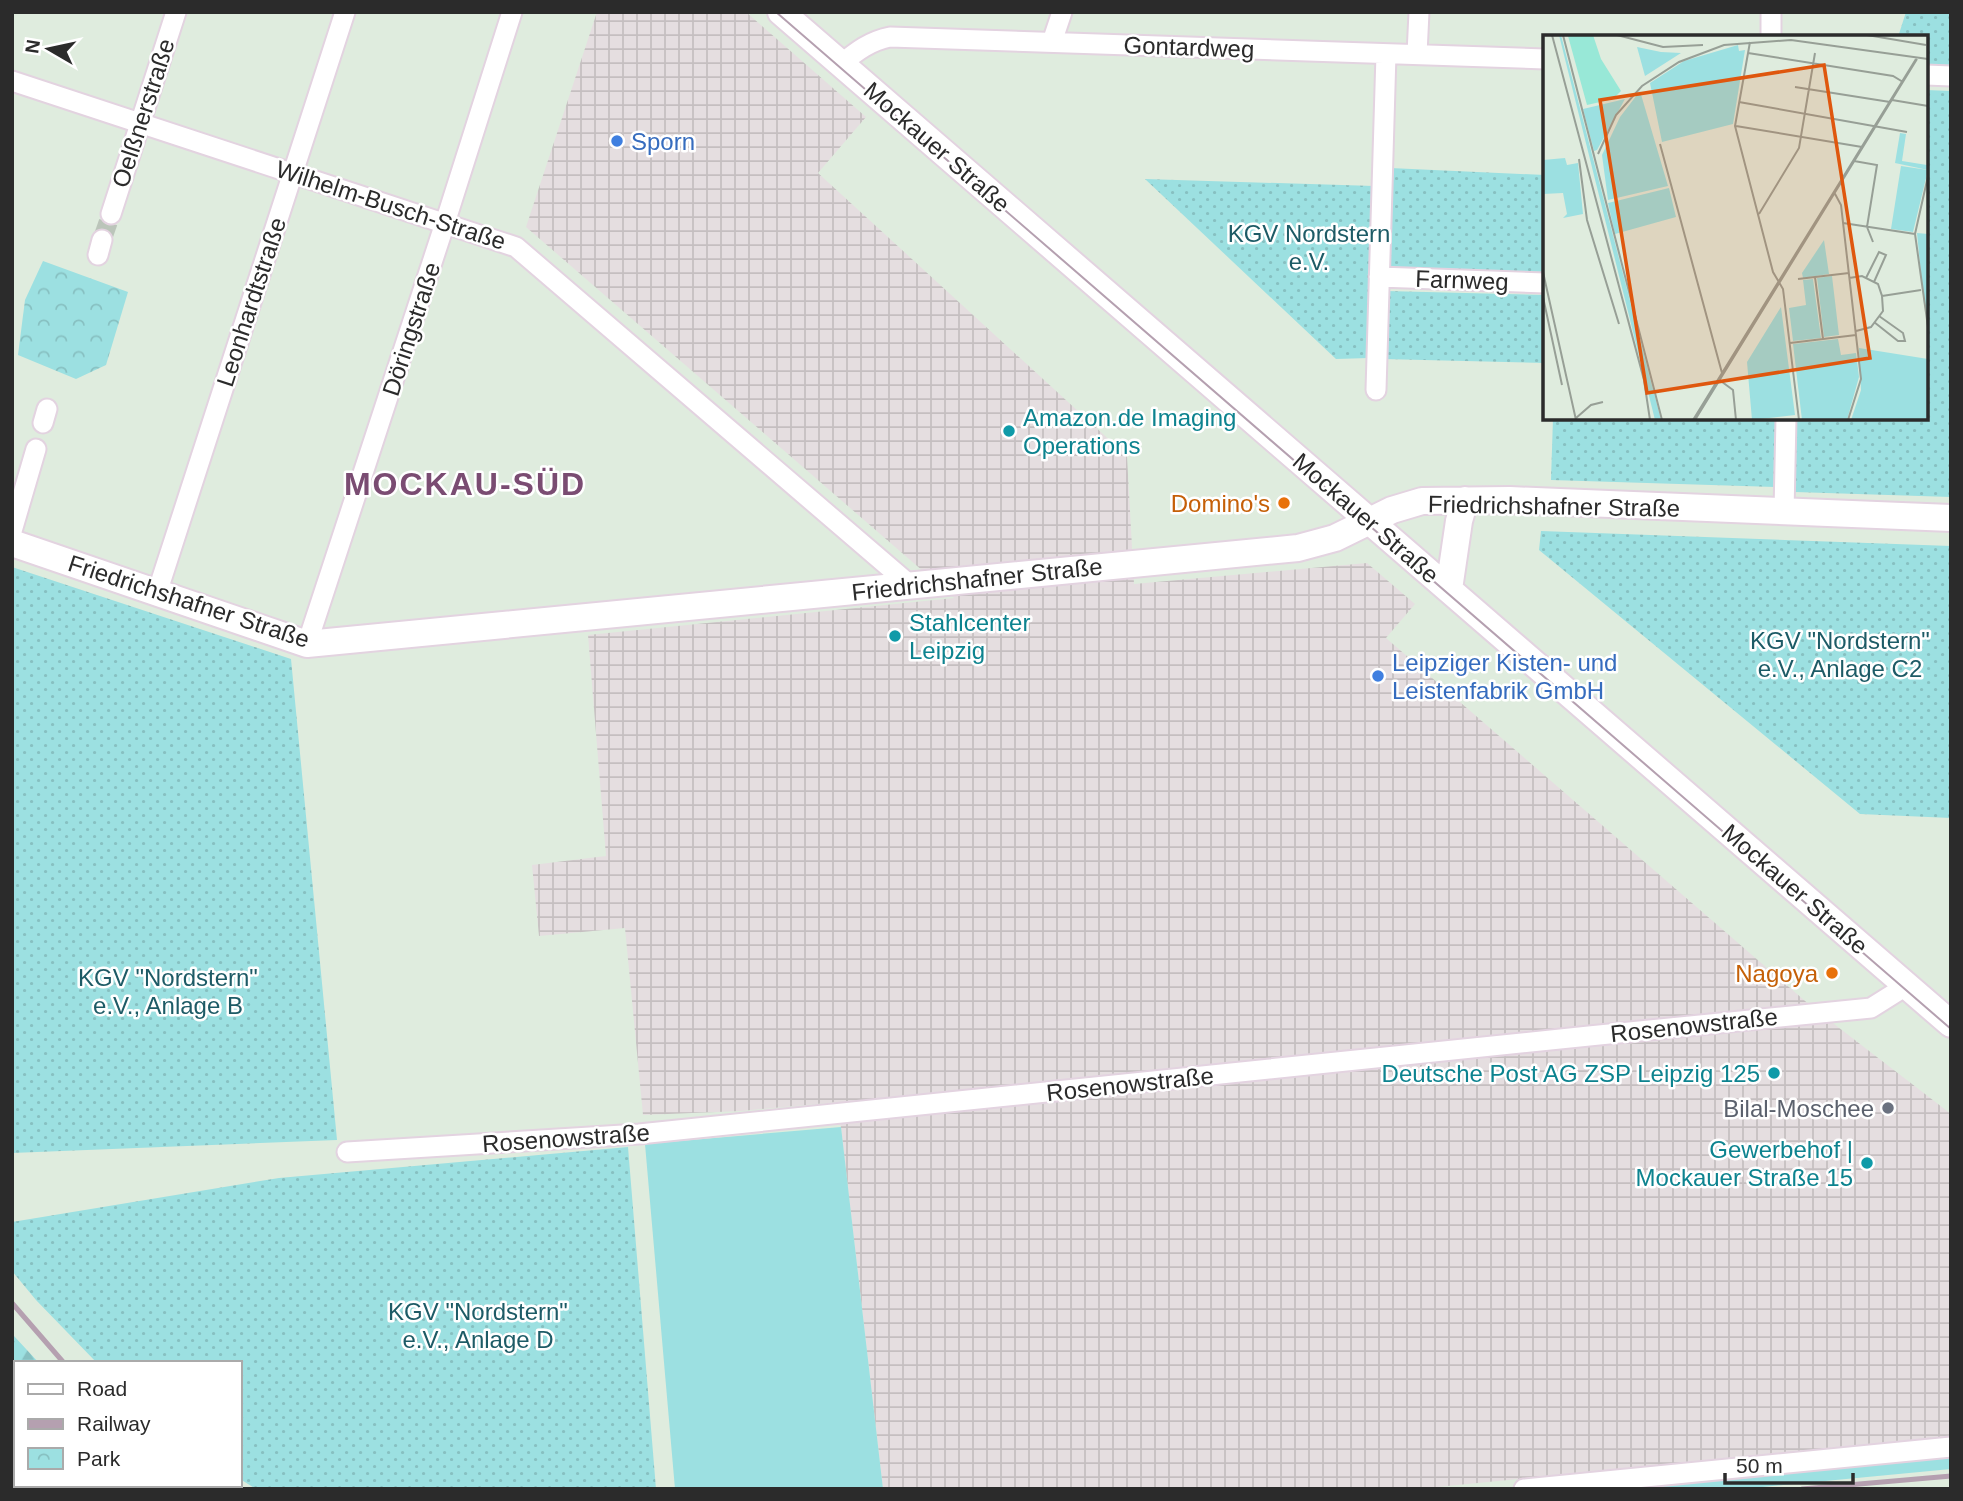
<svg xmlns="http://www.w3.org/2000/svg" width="1963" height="1501" viewBox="0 0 1963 1501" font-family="Arial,sans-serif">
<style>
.industrial{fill:url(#industrial-grid)}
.grass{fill:#9ce0e1}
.forest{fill:url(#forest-firs)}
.park{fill:url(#park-crowns)}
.garden{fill:url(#garden-dots)}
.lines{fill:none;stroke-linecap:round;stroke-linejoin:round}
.minor-tunnel{stroke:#bbc5ba;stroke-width:19;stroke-dasharray:19 10;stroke-linecap:butt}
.minor-casing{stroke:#e3d3e0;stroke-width:23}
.secondary-casing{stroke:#e3d3e0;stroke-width:30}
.minor{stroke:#fff;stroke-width:19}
.secondary{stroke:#fff;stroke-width:26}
.tram{stroke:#b5a0b0;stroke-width:2}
.rail{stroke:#b5a0b0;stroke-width:5}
.shop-dot{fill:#3f7fe0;stroke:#fff;stroke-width:2.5}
.culture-dot{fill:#0f9aa8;stroke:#fff;stroke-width:2.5}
.food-dot{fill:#e8710a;stroke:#fff;stroke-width:2.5}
.worship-dot{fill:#6b7280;stroke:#fff;stroke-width:2.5}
.labels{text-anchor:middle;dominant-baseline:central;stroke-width:5;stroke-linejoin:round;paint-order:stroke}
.street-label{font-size:24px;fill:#2b2b2b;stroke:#fff}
.shop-label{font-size:24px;fill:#366cbe;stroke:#fff;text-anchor:start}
.park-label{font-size:24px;fill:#1d5b66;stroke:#fff}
.culture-label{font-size:24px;fill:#0d838f;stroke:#fff;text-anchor:start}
.food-label{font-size:24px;fill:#c56008;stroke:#fff;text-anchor:end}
.worship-label{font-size:24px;fill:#5b616d;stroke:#fff;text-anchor:end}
.district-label{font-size:32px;font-weight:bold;letter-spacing:2px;fill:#7a4c72;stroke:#fff}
.inset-road{fill:none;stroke:#979f96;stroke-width:2}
.view{fill:#df570e;fill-opacity:0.15;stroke:#df570e;stroke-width:3.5}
.inset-edge{fill:none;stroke:#2b2b2b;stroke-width:3.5}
</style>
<defs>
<pattern id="industrial-grid" width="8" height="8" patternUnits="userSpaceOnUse" patternTransform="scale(1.75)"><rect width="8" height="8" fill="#e5dee0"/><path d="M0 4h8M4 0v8" fill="none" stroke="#c5bfc0"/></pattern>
<pattern id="forest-firs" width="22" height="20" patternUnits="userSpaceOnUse" patternTransform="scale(1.75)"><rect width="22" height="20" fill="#9ce0e1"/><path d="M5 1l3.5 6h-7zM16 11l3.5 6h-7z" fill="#87c0c1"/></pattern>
<pattern id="park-crowns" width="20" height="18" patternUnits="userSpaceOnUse" patternTransform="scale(1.75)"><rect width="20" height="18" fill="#9ce0e1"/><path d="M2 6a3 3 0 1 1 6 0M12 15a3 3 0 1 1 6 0" fill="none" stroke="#87c0c1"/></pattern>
<pattern id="garden-dots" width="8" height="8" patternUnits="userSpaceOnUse" patternTransform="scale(1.75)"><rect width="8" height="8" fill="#9ce0e1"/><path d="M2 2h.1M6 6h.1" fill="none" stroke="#87c0c1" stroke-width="1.8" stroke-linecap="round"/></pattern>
</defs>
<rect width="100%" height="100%" fill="#dfecde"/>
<!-- industrial -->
<path class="industrial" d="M597,12h149l120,105 -48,56 309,283 7,128 233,-21 48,41 -29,34 426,369 139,107v322l-534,53h-534l-45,-387 -97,9 -98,4 -18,-187 -86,8 -7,-71 74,-9 -18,-221 366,-37 -428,-371z"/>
<!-- grass -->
<path class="grass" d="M841,1127l42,362h-208l-30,-345z
M1951,1456v13l-209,20h-129z"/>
<!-- forest -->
<path class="forest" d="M14,1336l25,27h-23v86l-4,-31v-80z"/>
<!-- park -->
<path class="park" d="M43,261l85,31 -22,73 -30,14 -58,-24 7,-55z"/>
<!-- garden -->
<path class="garden" d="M1906,12h45v54l-25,-1v-28h-28z
M1926,90l25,1v406l-156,-5v-9l-2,-1 2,-64h131z
M1390,168l155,7v99l-159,-4z
M1145,179l229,7 -5,172 -33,1z
M1386,291l159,4v68l-162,-4z
M1553,418h224l-2,69 -224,-7z
M1541,531l410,15v272l-91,-4 -321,-264z
M12,567l279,92 46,481 -325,13z
M628,1147l28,342h-400l-16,-10v-116h-143l-61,-63 -24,-29v-49l267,-44z"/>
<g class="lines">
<!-- minor-tunnel -->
<path class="minor-tunnel" d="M102,240l9,-26"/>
<!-- minor casing -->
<g class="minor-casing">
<path id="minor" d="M1771,37v-25
M1052,42l10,-30
M1417,54l2,-42
M841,64c16,-13 29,-23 49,-27l655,22
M1926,75l25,1
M12,81l504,166 394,338
M111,214l65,-202
M98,255l4,-15
M1379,277l166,6
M1376,390l10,-336
M43,423l4,-14
M1784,512l2,-94
M12,531l24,-82
M157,593l188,-581
M307,644l138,-421 67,-211
M347,1152l292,-18 950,-98 282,-28 35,-22
M1524,1489l427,-42"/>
</g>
<!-- secondary casing -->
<g class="secondary-casing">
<path id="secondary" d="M781,12l1170,1012
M12,543l295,101 991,-96 37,-10 57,-28 30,-9 88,-1 441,18
M1449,589l10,-68 6,-21"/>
</g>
<!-- minor -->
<use href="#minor" class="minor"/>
<!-- secondary -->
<use href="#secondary" class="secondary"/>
<!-- tram -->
<path class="tram" d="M776,12l1175,1017"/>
<!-- rail -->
<path class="rail" d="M12,1303l52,60
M207,1485l4,4
M1802,1489l149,-13"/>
</g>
<!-- markers -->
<g class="shop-dot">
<circle cx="617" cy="141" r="7"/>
<circle cx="1378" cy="676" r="7"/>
</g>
<g class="culture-dot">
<circle cx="1009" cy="431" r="7"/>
<circle cx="895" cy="636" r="7"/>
<circle cx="1774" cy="1073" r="7"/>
<circle cx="1867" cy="1163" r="7"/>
</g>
<g class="food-dot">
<circle cx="1284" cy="503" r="7"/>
<circle cx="1832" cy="973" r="7"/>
</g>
<circle class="worship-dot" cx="1888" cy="1108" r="7"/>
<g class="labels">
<!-- street labels -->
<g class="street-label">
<text transform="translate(1189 47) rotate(2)">Gontardweg</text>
<text transform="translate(143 113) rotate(-72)">Oelßnerstraße</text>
<text transform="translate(937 147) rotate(41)">Mockauer Straße</text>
<text transform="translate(391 205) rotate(18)">Wilhelm-Busch-Straße</text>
<text transform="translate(1462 280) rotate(2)">Farnweg</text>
<text transform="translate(251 302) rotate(-72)">Leonhardtstraße</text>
<text transform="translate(411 329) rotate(-72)">Döringstraße</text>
<text transform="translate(1554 506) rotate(1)">Friedrichshafner Straße</text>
<text transform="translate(1366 518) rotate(41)">Mockauer Straße</text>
<text transform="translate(977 579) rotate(-6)">Friedrichshafner Straße</text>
<text transform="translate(189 601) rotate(18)">Friedrichshafner Straße</text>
<text transform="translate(1795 889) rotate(41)">Mockauer Straße</text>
<text transform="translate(1694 1025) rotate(-6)">Rosenowstraße</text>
<text transform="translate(1130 1084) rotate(-6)">Rosenowstraße</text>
<text transform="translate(566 1138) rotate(-4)">Rosenowstraße</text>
</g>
<!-- shop labels -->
<g class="shop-label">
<text x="631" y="141">Sporn</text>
<text x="1392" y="662">Leipziger Kisten- und<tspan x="1392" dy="28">Leistenfabrik GmbH</tspan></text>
</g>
<!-- park labels -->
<g class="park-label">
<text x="1309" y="233">KGV Nordstern<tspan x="1309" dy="28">e.V.</tspan></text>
<text x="1840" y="640">KGV "Nordstern"<tspan x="1840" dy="28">e.V., Anlage C2</tspan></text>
<text x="168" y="977">KGV "Nordstern"<tspan x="168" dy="28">e.V., Anlage B</tspan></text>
<text x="478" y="1311">KGV "Nordstern"<tspan x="478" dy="28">e.V., Anlage D</tspan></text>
</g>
<!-- culture labels -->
<g class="culture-label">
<text x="1023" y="417">Amazon.de Imaging<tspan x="1023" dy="28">Operations</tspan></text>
<text x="909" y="622">Stahlcenter<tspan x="909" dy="28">Leipzig</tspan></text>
<text x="1760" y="1073" text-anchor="end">Deutsche Post AG ZSP Leipzig 125</text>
<text x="1853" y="1149" text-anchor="end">Gewerbehof |<tspan x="1853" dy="28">Mockauer Straße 15</tspan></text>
</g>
<!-- food labels -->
<g class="food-label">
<text x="1270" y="503">Domino's</text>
<text x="1818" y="973">Nagoya</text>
</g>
<!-- worship labels -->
<g class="worship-label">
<text x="1874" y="1108">Bilal-Moschee</text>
</g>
<!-- district labels -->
<g class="district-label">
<text x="465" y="484">MOCKAU-SÜD</text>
</g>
</g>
<!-- overview -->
<g transform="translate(1543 35)">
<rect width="385" height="385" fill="#dfecde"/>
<path d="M16,0h2l100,385h-6zM357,98l6,1 -4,27 25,4 1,-4v9l-33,-7zM22,123l2,7 11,-2 5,51 -20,4 4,-4 -4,-21 -20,1v-34zM126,153l7,29 -61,17 -7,-31z" fill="#9ce0e1"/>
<path d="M82,64l-28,51 -3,1 -11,-42zM374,198l11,1v87l-4,-17z" fill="#9ce0e1"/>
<path d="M195,10l1,6 6,-1 -12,74 -71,18 -12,-59 34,-22zM94,12l24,5 20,1 -36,23zM97,56l28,95 -60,14 -6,-45 18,-38zM358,131l27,4 -15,62 -22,-3zM281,205l5,34 -26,4 -1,-5zM289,241l7,59 -15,2 -7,-59zM270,244l8,59 -28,3 -4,-33 17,-3 -3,-25zM238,272l14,108 -43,5 -5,-58zM295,304l3,16 15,-2 3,24 -12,43h-45l-9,-76zM316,313l69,11v61h-77l10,-30z" fill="#9ce0e1"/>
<path d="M50,0l8,24 20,32 -8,8 -26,6 -19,-69z" fill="#98e8d7"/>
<path class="inset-road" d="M9,0l92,345 6,40M20,0l99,385M74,0l46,12 40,-2M324,0l59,10M207,7l-15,84 38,146 10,17 16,131M205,18l145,23 10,6M252,52l95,15M349,65l36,6M196,67l168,30M193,91l126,21M117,109l62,229M55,119l18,-39 26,-29 37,-24 45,-17 67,-5 137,19M36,124l8,61 32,104M311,126l23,4 -10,62 6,15M385,141l-13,58 13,93M291,157l7,13 20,174 -13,41M216,179l40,-66 16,-95M300,188l72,11M0,237l33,148M272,242l8,62M306,243l13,-2 16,8 4,12 1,15 -12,16 -15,4M323,243l13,-26 7,3 -12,27M255,244l51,-6M339,261l39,-6M0,262l19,88M331,287l24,19h7l-2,-8 -24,-17M247,308l66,-8M175,344l15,11 3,30M33,383l15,-13 12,-3M150,385l223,-361M152,385l222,-361"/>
<path class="view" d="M281,30l46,293 -223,35 -47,-293z"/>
<rect width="385" height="385" class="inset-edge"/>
</g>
<!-- border -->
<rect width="1963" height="1501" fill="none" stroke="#2b2b2b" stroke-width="28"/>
<!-- legend -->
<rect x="14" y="1361" width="228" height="126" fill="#ffffff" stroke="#aaaaaa" stroke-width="2"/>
<rect x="28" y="1384" width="35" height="10" fill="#ffffff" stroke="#aaaaaa" stroke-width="2"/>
<text x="77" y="1396" font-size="21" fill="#2b2b2b">Road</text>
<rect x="28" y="1419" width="35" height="10" fill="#b5a0b0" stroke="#aaaaaa" stroke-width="2"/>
<text x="77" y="1431" font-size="21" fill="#2b2b2b">Railway</text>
<rect x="28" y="1448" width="35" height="21" fill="url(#park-crowns)" stroke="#aaaaaa" stroke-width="2"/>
<text x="77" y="1466" font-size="21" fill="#2b2b2b">Park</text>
<!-- north arrow -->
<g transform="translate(49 49) rotate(279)" stroke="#ffffff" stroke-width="5" paint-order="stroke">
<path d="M0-5L12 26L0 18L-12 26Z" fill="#2b2b2b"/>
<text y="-10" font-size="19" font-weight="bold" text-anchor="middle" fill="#2b2b2b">N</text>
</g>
<!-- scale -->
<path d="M1725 1473v10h128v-10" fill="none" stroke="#2b2b2b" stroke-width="3.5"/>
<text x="1736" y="1473" font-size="21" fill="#2b2b2b" stroke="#ffffff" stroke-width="5" paint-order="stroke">50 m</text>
</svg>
